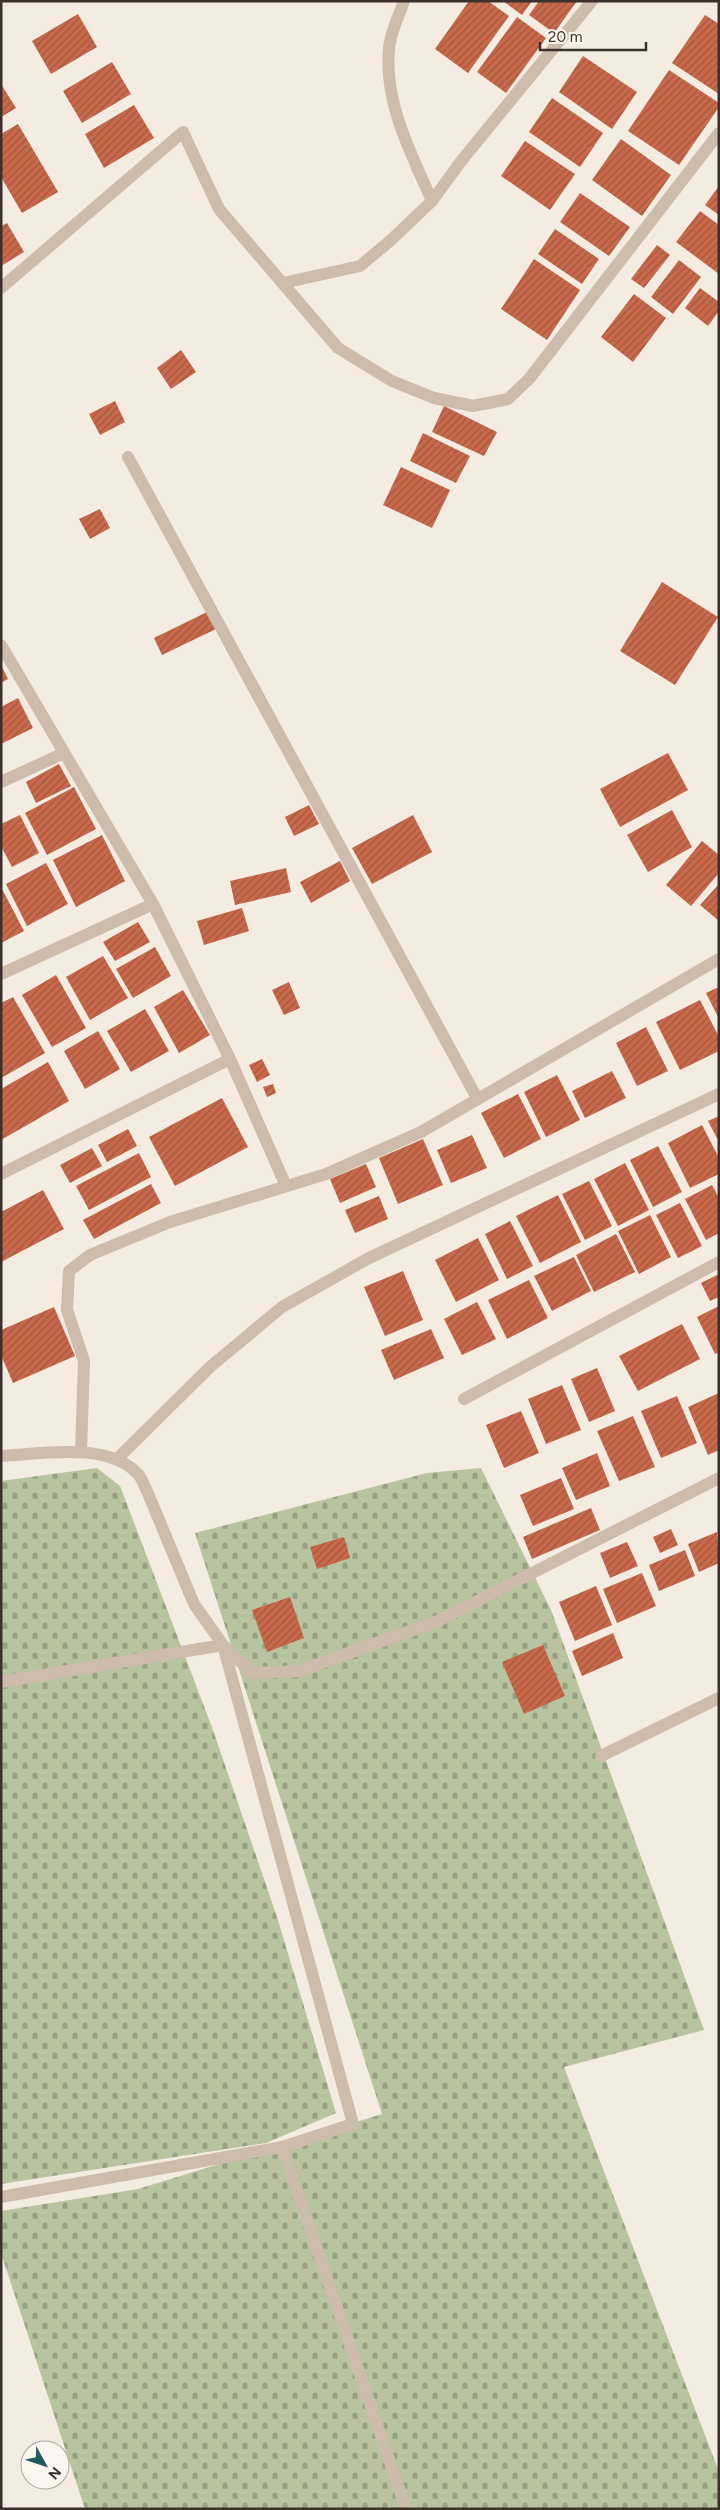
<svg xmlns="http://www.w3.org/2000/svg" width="720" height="2510" viewBox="0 0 720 2510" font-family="Figtree,sans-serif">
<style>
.cemetery{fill:url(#cemetery-stones)}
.building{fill:url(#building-hatch)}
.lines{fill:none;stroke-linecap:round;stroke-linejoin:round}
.minor{stroke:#cdbbac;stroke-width:12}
</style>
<defs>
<pattern id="cemetery-stones" width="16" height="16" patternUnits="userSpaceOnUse" patternTransform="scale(1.25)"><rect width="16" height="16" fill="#b8c4a0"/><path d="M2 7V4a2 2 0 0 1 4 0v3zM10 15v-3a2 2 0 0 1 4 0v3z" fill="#97a083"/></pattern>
<pattern id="building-hatch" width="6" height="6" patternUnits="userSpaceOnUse" patternTransform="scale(1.25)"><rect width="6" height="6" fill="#c8694b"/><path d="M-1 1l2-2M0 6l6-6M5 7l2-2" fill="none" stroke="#a4573f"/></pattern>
</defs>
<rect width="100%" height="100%" fill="#f4ebe1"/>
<!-- cemetery -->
<path class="cemetery" d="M97,1468l23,18 93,244 64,187 59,196 -70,30 -265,41v-703z
M481,1468l70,142 153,420 -140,37 149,389 6,16v37h-634l-84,-256v-42l137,-22 244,-75 -187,-581 232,-60z"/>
<!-- building -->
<path class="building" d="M469,1h19l21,15 -41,57 -33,-24z
M503,1h29l-10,14z
M539,1h38l-23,32 -25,-18z
M78,14l19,33 -46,27 -19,-33z
M705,15l14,9v70l-47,-31z
M517,17l29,21 -40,55 -29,-21z
M583,56l54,36 -25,37 -53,-37z
M112,62l19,32 -49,29 -19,-32z
M669,70l50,33v4l-40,58 -51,-34z
M1,84l15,24 -15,9z
M552,98l51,35 -23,34 -51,-35z
M134,105l20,33 -50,30 -19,-34z
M18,124l40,68 -36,21 -21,-36v-43z
M621,139l50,36 -29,41 -50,-36z
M525,141l50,33 -25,36 -49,-34z
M719,186v29l-14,-10z
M580,193l50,34 -21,29 -49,-34z
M700,211l19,14v49l-43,-32z
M7,223l17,29 -23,14v-40z
M555,229l44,30 -17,25 -44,-30z
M657,245l13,10 -26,33 -13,-9z
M534,259l46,31 -33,50 -46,-31z
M679,260l22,17 -28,37 -22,-17z
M700,288l19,14v9l-11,15 -23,-18z
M634,294l32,24 -33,44 -32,-25z
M181,350l15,22 -25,17 -14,-21z
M115,401l10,21 -25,13 -11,-21z
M444,406l53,26 -13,24 -52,-24z
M423,433l47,23 -14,27 -46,-22z
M401,467l49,23 -18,38 -49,-23z
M100,509l10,19 -20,11 -11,-20z
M662,582l56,35 -43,68 -55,-34z
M207,612l9,17 -54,26 -8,-17z
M1,665l7,14 -7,4z
M18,698l15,30 -32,16v-37z
M668,753l20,37 -68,37 -20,-38z
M59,764l12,22 -35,17 -10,-21z
M74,787l22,42 -49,26 -22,-42z
M309,805l10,19 -25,12 -9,-19z
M672,810l20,37 -44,25 -21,-37z
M20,815l19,38 -27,14 -11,-21v-22z
M413,815l19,37 -60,32 -20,-36z
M102,835l23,46 -49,26 -23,-47z
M702,841l17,14v18l-28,33 -25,-21z
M340,861l10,20 -39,22 -11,-21z
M46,863l22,41 -41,22 -21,-42z
M286,868l5,24 -56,13 -5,-24z
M719,884v37l-19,-16z
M1,887l23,44 -23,12z
M242,908l7,23 -45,14 -7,-24z
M138,922l12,20 -35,19 -12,-19z
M155,947l16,29 -38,22 -17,-29z
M103,956l25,42 -38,22 -24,-43z
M56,975l30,53 -34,19 -30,-52z
M289,982l11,26 -16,7 -12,-25z
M719,987v32l-13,-26z
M183,990l27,45 -31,18 -25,-46z
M13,997l32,56 -44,25v-75z
M700,1000l19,37v14l-39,19 -24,-48z
M145,1009l24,42 -38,21 -24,-41z
M646,1027l22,44 -31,15 -21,-43z
M98,1031l22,38 -35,20 -21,-38z
M262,1059l8,16 -13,7 -8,-17z
M48,1062l21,39 -68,39v-51z
M612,1071l14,27 -41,20 -13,-27z
M557,1075l23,45 -34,17 -22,-45z
M273,1084l3,9 -9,4 -4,-10z
M518,1094l23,45 -37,19 -23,-45z
M222,1098l26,49 -73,39 -26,-49z
M719,1116v26l-11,-21z
M702,1125l17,33v16l-29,14 -22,-45z
M128,1129l9,17 -30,16 -9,-17z
M472,1135l15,33 -36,15 -14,-33z
M423,1139l20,46 -45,19 -19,-46z
M658,1146l24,46 -29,15 -23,-47z
M92,1148l10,18 -32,17 -10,-18z
M139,1153l12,24 -62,33 -13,-24z
M625,1163l24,47 -31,16 -24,-47z
M366,1164l10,23 -36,16 -10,-24z
M589,1181l23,45 -27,14 -23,-46z
M151,1184l10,19 -67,36 -11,-19z
M712,1185l7,13v35l-13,7 -21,-41z
M43,1190l21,39 -63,33v-50z
M558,1195l23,47 -41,21 -24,-47z
M379,1196l9,23 -33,14 -10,-23z
M680,1203l22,43 -24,12 -22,-43z
M650,1215l21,42 -32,17 -21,-43z
M510,1221l23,45 -26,13 -22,-45z
M616,1234l19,38 -41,20 -18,-37z
M478,1238l21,42 -43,22 -21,-42z
M574,1257l17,34 -39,20 -18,-35z
M403,1271l20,49 -38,16 -21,-49z
M719,1274v23l-9,4 -9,-18z
M529,1280l19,38 -41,21 -19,-39z
M477,1302l19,37 -34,16 -18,-36z
M719,1306v46l-4,2 -18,-37z
M54,1307l21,49 -62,27 -12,-28v-25z
M682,1324l18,35 -62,32 -19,-35z
M431,1329l13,29 -50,22 -13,-30z
M597,1368l18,43 -26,11 -18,-43z
M562,1385l19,45 -35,14 -18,-45z
M719,1393v57l-11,5 -20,-48z
M677,1396l20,47 -36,15 -20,-47z
M521,1411l18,42 -35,15 -18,-43z
M633,1416l22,51 -36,14 -22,-50z
M597,1453l13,33 -34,14 -14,-32z
M561,1478l13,31 -41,17 -13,-31z
M591,1508l9,22 -68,29 -9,-22z
M671,1529l7,16 -18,8 -7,-16z
M717,1532l2,31 -20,9 -11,-28z
M344,1537l6,21 -33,11 -7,-22z
M627,1542l11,24 -28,12 -10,-25z
M685,1550l10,26 -36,15 -10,-26z
M642,1573l14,33 -39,17 -14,-34z
M596,1586l16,39 -37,16 -16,-39z
M290,1597l14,41 -37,14 -15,-42z
M613,1633l10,25 -41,18 -10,-25z
M543,1645l22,51 -41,18 -22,-52z"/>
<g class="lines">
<!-- minor -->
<path class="minor" d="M404,1c-5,15 -14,32 -15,48 -5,54 22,104 43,152
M283,283l77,-17 31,-26 41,-39 30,-41 130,-159
M1,288l182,-156 36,77 119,139 54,33 42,17 39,8 35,-7 21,-20 190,-246
M128,457l349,641
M1,645l152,259 77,155 56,127
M1,782l63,-29
M1,974l152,-70
M1,1174l229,-115
M464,1399l255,-137
M81,1451l3,-90 -17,-51 2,-39 21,-16 80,-33 156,-48 95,-42 298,-173
M1,1456c41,-2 106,-15 137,18 4,4 6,12 9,17l47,113 29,41 29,28 47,-2 139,-50 281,-143
M117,1459l93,-92 72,-60 87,-49 350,-164
M1,1682l222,-37 130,479 -71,23 -281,50
M601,1756l118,-58
M282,2147l124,362"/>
</g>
<!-- border -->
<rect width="720" height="2510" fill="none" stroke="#3b302b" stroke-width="5"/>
<!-- north arrow -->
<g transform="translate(45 2465) rotate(130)"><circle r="24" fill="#fbf5ee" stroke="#aea6a0"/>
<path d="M0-4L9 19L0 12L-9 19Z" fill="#1f5a5e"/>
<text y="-8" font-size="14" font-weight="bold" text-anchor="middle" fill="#3b302b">N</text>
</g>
<!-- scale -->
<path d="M540 42v8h106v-8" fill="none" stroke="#3b302b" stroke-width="2.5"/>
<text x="548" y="42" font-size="15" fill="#3b302b" stroke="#fbf5ee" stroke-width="4" paint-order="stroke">20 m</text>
</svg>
